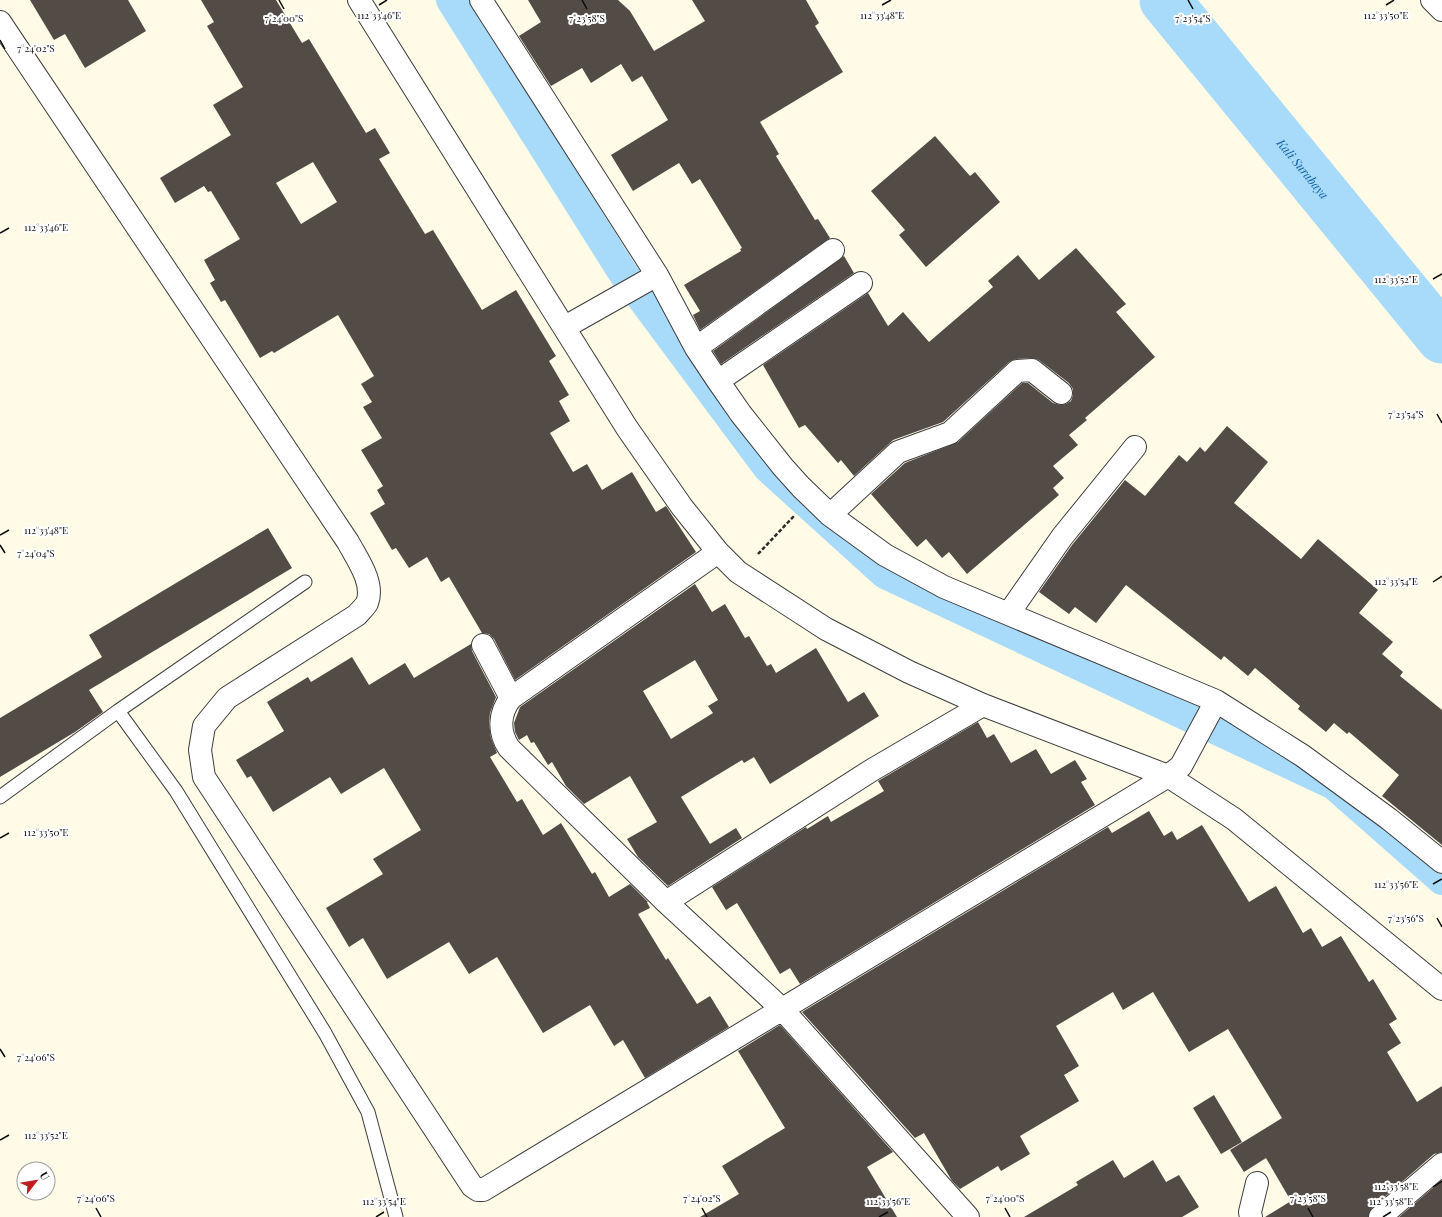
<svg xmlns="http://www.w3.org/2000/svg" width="1442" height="1217" viewBox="0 0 1442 1217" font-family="'Playfair Display',serif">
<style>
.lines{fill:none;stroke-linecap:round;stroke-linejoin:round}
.canal{stroke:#a8dafa;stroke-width:30}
.river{stroke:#a8dafa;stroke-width:51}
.building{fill:#534b46;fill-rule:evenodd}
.lane-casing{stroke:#3d3d3d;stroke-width:15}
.street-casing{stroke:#3d3d3d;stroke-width:24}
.path{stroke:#2c2c2c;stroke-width:2.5;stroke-dasharray:4 2;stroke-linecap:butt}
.lane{stroke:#fff;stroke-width:13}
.street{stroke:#fff;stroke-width:22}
.ticks{fill:none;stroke:#0a0a0a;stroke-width:1.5}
.labels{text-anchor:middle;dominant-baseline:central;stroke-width:4;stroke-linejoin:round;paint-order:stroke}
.water-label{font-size:12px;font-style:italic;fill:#0e5fa1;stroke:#fff}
.ticks-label{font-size:10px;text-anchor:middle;fill:#0a0a0a;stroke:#fff;stroke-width:4;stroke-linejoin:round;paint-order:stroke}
</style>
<rect width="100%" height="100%" fill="#fffbe7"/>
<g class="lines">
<!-- canal -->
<path class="canal" d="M451,0l172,273 145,195 117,106 449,211 108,95"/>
<!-- river -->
<path class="river" id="s1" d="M1165,0l277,338"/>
</g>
<!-- building -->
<path class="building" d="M30,0h98l18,31 -61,37 -20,-34 -11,6z
M201,0h75l26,43 7,-4 57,94 9,-5 15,25 -11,6 46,75 8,-4 49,80 34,-20 40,66 -7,5 20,34 -10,6 11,20 -20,12 23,39 14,-8 15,26 30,-18 24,40 10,-6 30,46 -181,128 -21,-41 -5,-5 -7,-1 -33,-56 -8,5 -14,-25 -18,11 -13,-20 -4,2 -22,-37 15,-9 -8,-14 6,-4 -22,-36 21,-12 -19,-31 9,-5 -11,-18 13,-8 -36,-61 -64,38 -2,-2 -12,7 -35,-58 -4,2 -11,-19 5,-3 -11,-20 36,-21 -29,-48 -3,1 -4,-6 -29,17 -15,-25 71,-43 -18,-30 30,-18 -36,-61 7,-4zM313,162l24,40 -36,22 -25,-41z
M528,0h90l12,11 24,40 51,-30 -13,-21h114l13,23 -4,3 28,46 -83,50 19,32 -3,2 39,64 3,-1 12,19 -130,92 -7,-15 7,-4 -16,-26 57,-34 -1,-2 2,-1 -42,-69 -8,5 -13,-21 -46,28 -22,-36 57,-35 -26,-44 -10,6 -11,-18 -30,19 -9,-15 -31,18 -32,-50 22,-14z
M935,136l35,40 5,-4 25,30 -74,65 -27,-32 6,-5 -34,-39z
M1076,248l50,56 -10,8 39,45 -70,61 2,2 -18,15 9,10 -25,21 11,12 -11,10 6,7 -92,79 -18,-22 -7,6 -16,-19 -9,8 -46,-53 34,-31 53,-21 64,-59h6l25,20 7,2 6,-1 5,-3 2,-6v-6l-4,-6 -30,-23 -8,-2 -15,1 -7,3 -66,60 -50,18 -39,36 -13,-16 -3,3 -33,-38 -6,3 -36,-63 105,-72 20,33 15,-14 26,30 64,-55 -5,-6 30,-26 21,25z
M844,256l10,17 -133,91 -8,-13z
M1227,426l41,36 -34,41 67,56 17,-20 60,51 -19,23 34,29 -11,12 21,18 -3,4 42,34v135l-60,-49 17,-21 -50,-43 -2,2 -13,-11 -8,9 -28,-23 2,-3 -45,-38 -7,8 -24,-20 -3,4 -95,-75 -30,38 -21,-16 -6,7 -30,-22 33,-47 53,-65 20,16 34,-41 8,7 13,-15 5,5z
M268,528l24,40 -203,122 14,22 -28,20 -75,45v-59l102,-61 -13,-22z
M695,584l17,28 13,-8 20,34 4,-2 18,30 4,-2 5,9 40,-25 32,54 16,-10 15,24 -109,68 -16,-27 -10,6 -2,-3 -61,37 29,47 26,-16 6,10 -74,48 -30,-29 -11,-18 30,-17 -27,-46 -46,28 -18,-18 -14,-24 -4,3 -14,-23 -3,1 -4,-8 -8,5 -4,-8 -1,-9 6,-16zM695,660l23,40 -10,6 5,7 -42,26 -28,-48z
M471,644l1,7 24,46 -6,16 -1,10 2,15 6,15 -7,4 27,45 5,-3 21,36 18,-12 31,51 3,-2 14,25 21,-13 18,18h-1l3,6 -12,6 28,46 2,-2 29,46 13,-8 19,31 -84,51 -22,-38 -9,6 -24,-41 -47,28 -46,-76 -28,17 -20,-32 -62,37 -24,-41 -14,9 -23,-39 57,-34 -10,-15 48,-29 -37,-62 -43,26 -11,-17 -57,35 -22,-36 -4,2 -11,-18 48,-29 -17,-29 41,-25 3,5 41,-25 17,28 36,-22 9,15z
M978,722l9,16 7,-4 17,29 25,-14 15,25 24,-14 12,19 -6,3 14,23 -295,179 -10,-16 -10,6 -43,-71 -11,7 -14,-23 94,-60 1,2 21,-13 3,6 53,-31 -6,-10z
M1149,811l15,25 8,-5 5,9 25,-15 47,77 27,-16 27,47 8,-5 11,19 19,-11 28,46 4,-3 24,40 -8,5 12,19 -14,9 30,50 25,-16v66l-8,2 -62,54 -4,9h-103l26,-16 -25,-43 -22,14 -14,-22 52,-32 -54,-89 -39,23 -36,-60 -30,18 -10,-18 -57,34 23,40 -15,9 15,26 -59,35 10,18 -29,17 -3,-5 -38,23 -8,-8 -28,-48 -9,5 -113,-126 306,-185 4,6z
M780,1025l113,127 -26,15 30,50h-197l39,-23 -17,-28 63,-38 -47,-77z
M1214,1095l28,47 -21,12 -28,-46z
M1113,1160l11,18 29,-18 13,22 13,-7 20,32 -17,10h-158l54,-32 -2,-3z
M1442,1180v37h-43z"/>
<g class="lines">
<!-- lane casing -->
<g class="lane-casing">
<path id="lane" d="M118,711l58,80 149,242 43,79 28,105
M0,797l118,-86 187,-129"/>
</g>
<!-- street casing -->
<g class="street-casing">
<path id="street" d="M359,0l268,428 55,79 36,45 20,20 88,57 83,43 74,33 185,71 66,43 208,170
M481,0l176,275 39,73 22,33 23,33 42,53 18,20 29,28 55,40 59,32 272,114 87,55 86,63 53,43
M1432,0l10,10
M0,22l348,520c9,17 27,41 19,61 -2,4 -7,8 -10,12l-130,83 -23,28 -4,24 4,27 268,409 6,4h5l685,-414 13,-10 35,-65
M565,327l92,-52
M696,348l137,-98
M718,381l143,-98
M830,515l68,-63 52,-19 67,-62 15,-1 29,23
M718,552l-207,146c-12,15 -13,34 -2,50l157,154 116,107 186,208
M1009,613l53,-76 73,-90
M483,645l28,53
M666,902l206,-132 111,-65
M1251,1217l-1,-5 7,-29
M1380,1217l62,-53"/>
</g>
<!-- path -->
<path class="path" d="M758,554l36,-38"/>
<!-- lane -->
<use href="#lane" class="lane"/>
<!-- street -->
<use href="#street" class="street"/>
</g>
<!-- ticks -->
<path class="ticks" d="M279,0l5,9M582,0l5,9M1188,0l5,9M379,5l8,-5M882,5l9,-5M1386,5l8,-5M0,40l5,9M0,233l9,-5M1433,279l9,-5M1437,414l5,9M0,535l9,-5M0,545l5,8M1433,582l9,-6M0,838l9,-5M1433,884l9,-5M1437,918l5,9M0,1049l5,8M0,1140l9,-5M1433,1187l9,-6M96,1208l5,9M702,1208l5,9M1005,1208l5,9M1308,1208l5,9M376,1217l8,-5M879,1217l9,-5M1383,1217l8,-5"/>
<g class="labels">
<!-- water labels -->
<g class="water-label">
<text stroke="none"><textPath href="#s1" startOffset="218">Kali Surabaya</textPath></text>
</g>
</g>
<g class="ticks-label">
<text x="379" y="19">112°33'46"E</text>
<text x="882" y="19">112°33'48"E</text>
<text x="1386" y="19">112°33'50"E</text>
<text x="1193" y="22">7°23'54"S</text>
<text x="284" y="22">7°24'00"S</text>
<text x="587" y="22">7°23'58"S</text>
<text x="36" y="52">7°24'02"S</text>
<text x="46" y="231">112°33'46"E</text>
<text x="1396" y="283">112°33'52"E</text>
<text x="1406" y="418">7°23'54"S</text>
<text x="46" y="534">112°33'48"E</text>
<text x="36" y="557">7°24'04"S</text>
<text x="1396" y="585">112°33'54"E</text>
<text x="46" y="836">112°33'50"E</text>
<text x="1396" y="888">112°33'56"E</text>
<text x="1406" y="922">7°23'56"S</text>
<text x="36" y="1061">7°24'06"S</text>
<text x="46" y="1139">112°33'52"E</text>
<text x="1396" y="1190">112°33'58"E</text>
<text x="96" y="1202">7°24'06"S</text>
<text x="702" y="1202">7°24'02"S</text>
<text x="1005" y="1202">7°24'00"S</text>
<text x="1308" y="1202">7°23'58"S</text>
<text x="384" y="1205">112°33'54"E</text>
<text x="888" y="1205">112°33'56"E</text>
<text x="1391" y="1205">112°33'58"E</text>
</g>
<!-- north arrow -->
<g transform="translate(36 1181) rotate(59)"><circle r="19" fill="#ffffff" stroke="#9d9d9d"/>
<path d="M0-3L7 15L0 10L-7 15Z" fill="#c11b21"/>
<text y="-6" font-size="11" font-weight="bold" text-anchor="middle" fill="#0a0a0a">U</text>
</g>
</svg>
